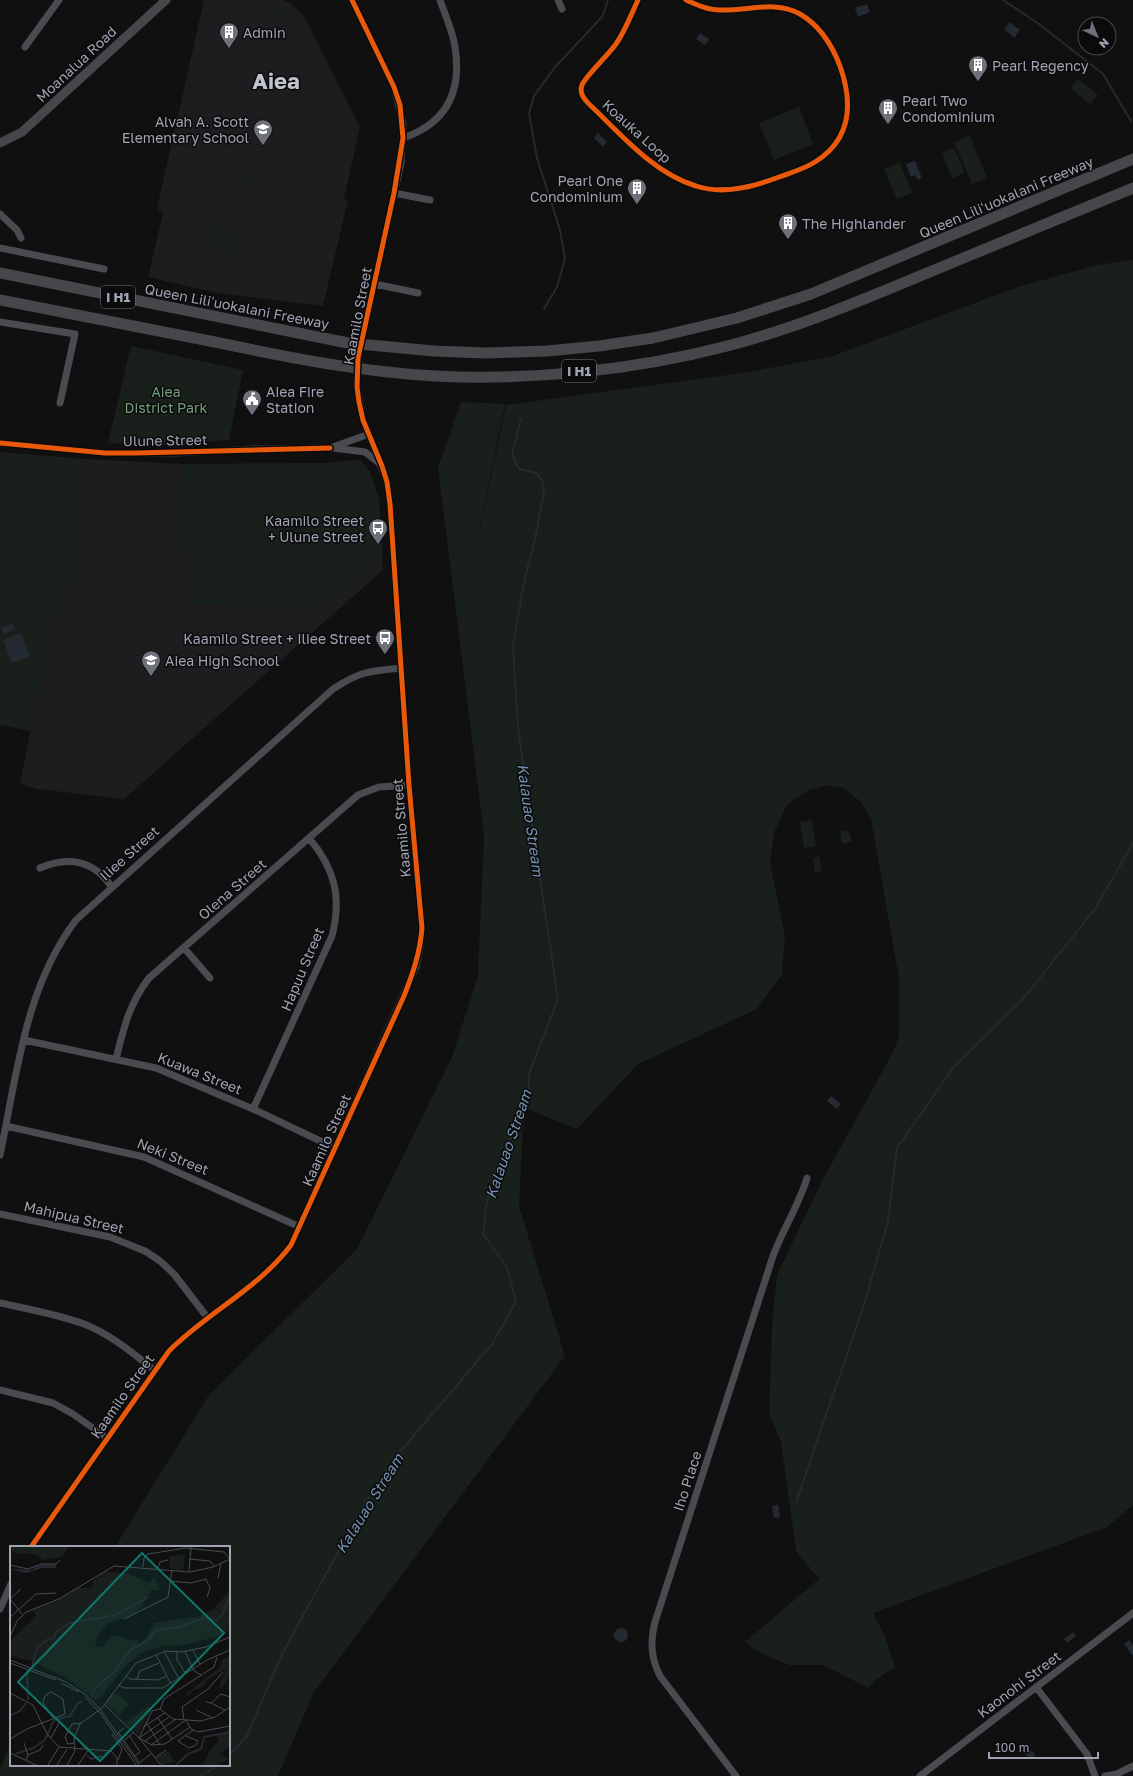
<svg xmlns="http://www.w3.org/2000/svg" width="1133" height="1776" viewBox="0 0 1133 1776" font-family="'Golos Text',sans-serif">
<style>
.built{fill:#1d1d1f}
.green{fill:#191f1a}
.water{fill:#242a32}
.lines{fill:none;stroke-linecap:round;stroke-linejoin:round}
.stream{stroke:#242a32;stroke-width:2}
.minor{stroke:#4a4b50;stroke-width:7}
.major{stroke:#46474b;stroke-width:9}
.highway{stroke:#47474b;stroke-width:11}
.minor-bridge{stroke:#4a4b50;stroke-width:7}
.cycleway-casing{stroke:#0b0b0c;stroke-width:8}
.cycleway{stroke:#e8590c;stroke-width:5}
.labels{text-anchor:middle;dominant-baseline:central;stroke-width:3;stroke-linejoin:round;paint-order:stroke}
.shield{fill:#0b0b0c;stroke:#737681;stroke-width:1}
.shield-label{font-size:13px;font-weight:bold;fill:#a0a4b3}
.poi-label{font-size:14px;fill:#a0a4b3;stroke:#0b0b0c;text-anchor:start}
.street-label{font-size:14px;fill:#a0a4b3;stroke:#0b0b0c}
.park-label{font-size:14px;fill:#759f7b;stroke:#0b0b0c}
.water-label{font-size:15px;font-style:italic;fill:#7490b1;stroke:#0b0b0c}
.town-label{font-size:22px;font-weight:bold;fill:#c1c4cf;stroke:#0b0b0c}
.inset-river{fill:none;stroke:#242a32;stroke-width:2}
.inset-road{fill:none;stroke:#4a4b51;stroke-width:1}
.view{fill:#0f766e;fill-opacity:0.15;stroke:#0f766e;stroke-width:2}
.inset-edge{fill:none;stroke:#a0a4b3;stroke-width:2}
</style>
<rect width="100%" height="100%" fill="#101010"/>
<!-- built -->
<path class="built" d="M204,0h79l8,4 13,12 56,111 -16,72 4,1 -25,106 -105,-13 -70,-16 15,-63 -6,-6z
M86,459l98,5 147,-1 21,-3h8l7,7 12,31 4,72 -259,229 -87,-10 -17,-5 31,-161 31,-61 4,-28z"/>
<!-- green -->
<path class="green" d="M283,5l10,6 -7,10 -10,-6z
M1078,79l20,16 -8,9 -20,-16z
M799,107l14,37 -39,16 -15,-37z
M970,136l17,42 -15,6 -18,-42z
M954,148l11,25 -13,5 -10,-25z
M900,163l12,30 -15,6 -13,-30z
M246,171l9,5 -6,11 -9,-6z
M212,225l31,6 -5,23 -31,-7z
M1133,260v1245l-26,22 -234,86 11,21 11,33 -19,13 -8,8 -45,-23h-34l-33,-14 -11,-9 74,-63 -23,-28 -15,-109 -12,-28 3,-87 5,-52 45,-94 71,-129 6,-16v-58l-28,-159 -10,-17 -18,-14 -16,-3 -20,6 -21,15 -12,27 -4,30 15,73 -3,39 -27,35 -117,54 -61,65 -53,-21 -5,98 46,150 -251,336 -36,84h-278v-6l11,-30v25h218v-218h-114l94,-152 148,-146 95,-192 26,-81 6,-141 -46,-367 23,-66 44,2 -25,124v2l26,-125 236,-32 88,-16 188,-70 79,-22z
M131,346l112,24 -14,70 -66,5 -55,-2z
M0,452l86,7v75l-4,28 -31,61 -20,108 -31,-6z
M352,460c31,2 29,72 30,96l-59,50 -138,-2 3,-50 -11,-11 7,-79 147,-1z
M812,820l4,26 -12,2 -4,-26z
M842,830l7,1 3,11 -10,2 -2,-9z
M819,856l3,15 -7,1 -2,-14z"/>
<!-- water -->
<path class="water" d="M867,4l3,8 -12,5 -3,-9z
M1010,22l10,8 -6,8 -10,-9z
M700,33l9,6 -4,6 -9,-6z
M598,133l9,9 -4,5 -9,-9z
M915,161l7,17 -4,2 -3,-5 -4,2 -5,-13z
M13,624l2,6 -12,4 -2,-6z
M21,633l9,23 -18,7 -9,-23z
M831,1096l10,8 -4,5 -10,-8z
M778,1505l2,12 -6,1 -2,-12z
M614 1635a7 7 0 1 1 14 0a7 7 0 1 1-14 0Z
M1073,1632l3,4 -9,7 -3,-4z
M1129,1640l4,5v11l-9,-12z
M1024,1749l9,3 2,3 -2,4 -10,-6z"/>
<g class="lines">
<!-- stream -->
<path class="stream" d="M1003,0l36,24 64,50 28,47
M544,309l13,-22 8,-28 -5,-29 -23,-72 -8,-45 5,-17 22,-30 46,-49 6,-17
M796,1502l67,-194 25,-87 9,-73 56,-80 70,-69 72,-90 38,-66
M229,1755l18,-19 37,-86 80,-145 34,-51 94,-110 24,-42 -9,-35 -24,-33 3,-27 7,-28 36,-87v-18l29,-75 -40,-270 -5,-82 11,-65 11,-43 9,-48 -2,-11 -6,-7 -17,-4 -7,-15 9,-35
M200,1776l19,-11"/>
<!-- minor -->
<path class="minor" d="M352,0l42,87 9,36 -2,40 -35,157
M558,0l4,9
M638,0c-7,15 -13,31 -22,44 -7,10 -31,33 -34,41 -3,8 2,14 7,19 32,30 64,69 107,82 27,9 57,1 83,-9 11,-4 25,-8 36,-15 37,-23 38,-59 25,-96 -8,-21 -21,-41 -40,-52 -25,-14 -52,-3 -80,-4 -12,0 -23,-5 -34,-10
M25,47l34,-47
M403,138c44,-15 59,-47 52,-91 -2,-16 -10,-32 -15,-47
M394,193l36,7
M0,214l17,16 4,8
M0,248l104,21
M375,284l43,9
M0,322l75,12 -15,69
M0,443l105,10h68l82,-4 75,-1 39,-14
M333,448l32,4 14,11
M40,868c28,-12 53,-8 71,18
M184,948l26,30
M24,1040l132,28 97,41 82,39
M116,1059c8,-32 13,-55 33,-81l209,-183 21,-8 30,-2
M253,1109l79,-173c10,-39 3,-67 -23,-98
M6,1126l138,31 156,70
M0,1155c17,-81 25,-168 76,-235l257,-231c28,-18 36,-18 68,-21
M0,1214l110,23 35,14 15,10 14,13 33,43
M0,1303c28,6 57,11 84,21 26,10 49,29 70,46
M0,1390l53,13 20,11 34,24
M31,1547l138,-196c38,-38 90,-63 122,-106l125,-278 4,-20 2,-19 -13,-143 -19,-281 -3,-22 -24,-62 -6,-33
M0,1609l11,-25
M1036,1687l51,67 8,22
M736,1776l-76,-100c-9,-18 -10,-34 -5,-54l118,-366c10,-27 26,-51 34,-78
M920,1776l213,-163
M1105,1776l12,-2 16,-8"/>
<!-- major -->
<path class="major" d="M0,143l22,-11 144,-132"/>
<!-- highway -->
<path class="highway" d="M0,273l348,70 86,8 51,2 62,-2 52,-5 54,-8 84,-20 74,-24 322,-135
M0,300c73,14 146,28 220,43 71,15 142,29 215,33 94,5 201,-6 292,-30 70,-18 138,-47 205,-75 67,-27 134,-55 201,-83"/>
<!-- minor-bridge -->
<path class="minor-bridge" d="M357,387l1,-29 8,-38"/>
<!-- cycleway casing -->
<g class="cycleway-casing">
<path id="cycleway" d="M638,0c-7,15 -13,31 -22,44 -7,10 -31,33 -34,41 -3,8 2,14 7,19 32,30 64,69 107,82 27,9 57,1 83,-9 11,-4 25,-8 36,-15 37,-23 38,-59 25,-96 -8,-21 -21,-41 -40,-52 -25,-14 -52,-3 -80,-4 -12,0 -23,-5 -34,-10
M0,443l105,10h31l194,-5
M31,1547l138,-196c38,-38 90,-63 122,-106l113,-249c9,-23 16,-43 18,-68l-13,-143 -19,-281 -3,-22 -5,-16 -19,-46 -4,-18 -2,-15 1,-29 36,-165 9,-55 -3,-33 -6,-18 -42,-87"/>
</g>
<!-- cycleway -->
<use href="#cycleway" class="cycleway"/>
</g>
<!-- icons -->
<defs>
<g id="building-pin" transform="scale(1)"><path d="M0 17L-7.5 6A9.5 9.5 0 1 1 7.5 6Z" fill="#6e707a" stroke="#0b0b0c"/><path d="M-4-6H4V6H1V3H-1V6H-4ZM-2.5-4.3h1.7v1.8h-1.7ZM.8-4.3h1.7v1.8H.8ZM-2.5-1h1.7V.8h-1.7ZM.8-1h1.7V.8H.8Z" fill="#fff"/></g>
<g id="school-pin" transform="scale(1)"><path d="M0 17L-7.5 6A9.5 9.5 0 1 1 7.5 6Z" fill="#6e707a" stroke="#0b0b0c"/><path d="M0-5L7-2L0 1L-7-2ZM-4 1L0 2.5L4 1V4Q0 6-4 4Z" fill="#fff"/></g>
<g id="civic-pin" transform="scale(1)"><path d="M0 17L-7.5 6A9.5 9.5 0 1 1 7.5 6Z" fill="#6e707a" stroke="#0b0b0c"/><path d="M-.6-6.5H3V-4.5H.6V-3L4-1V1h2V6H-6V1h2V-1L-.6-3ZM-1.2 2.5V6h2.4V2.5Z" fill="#fff"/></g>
<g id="bus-pin" transform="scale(1)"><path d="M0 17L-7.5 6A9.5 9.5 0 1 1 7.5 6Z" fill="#6e707a" stroke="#0b0b0c"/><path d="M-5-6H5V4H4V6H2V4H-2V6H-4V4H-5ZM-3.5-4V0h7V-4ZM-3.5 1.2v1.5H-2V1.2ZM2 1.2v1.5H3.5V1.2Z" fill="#fff"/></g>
</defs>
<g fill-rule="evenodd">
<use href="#building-pin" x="229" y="32"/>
<use href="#building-pin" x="978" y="65"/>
<use href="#building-pin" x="888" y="108"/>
<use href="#school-pin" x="263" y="129"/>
<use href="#building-pin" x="637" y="188"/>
<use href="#building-pin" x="788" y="223"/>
<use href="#civic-pin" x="252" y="399"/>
<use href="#bus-pin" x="378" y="528"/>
<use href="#bus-pin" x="385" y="638"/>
<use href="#school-pin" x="151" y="660"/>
</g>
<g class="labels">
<!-- shield labels -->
<g class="shield">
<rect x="101" y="286" width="34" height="22" rx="3"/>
<rect x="562" y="360" width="34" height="22" rx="3"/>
</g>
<g class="shield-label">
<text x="118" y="297">I H1</text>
<text x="579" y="371">I H1</text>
</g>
<!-- poi labels -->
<g class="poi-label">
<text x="243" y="32">Admin</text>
<text x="992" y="65">Pearl Regency</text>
<text x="902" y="100">Pearl Two<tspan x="902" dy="16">Condominium</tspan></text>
<text x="249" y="121" text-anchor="end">Alvah A. Scott<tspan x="249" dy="16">Elementary School</tspan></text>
<text x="623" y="180" text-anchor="end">Pearl One<tspan x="623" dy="16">Condominium</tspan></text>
<text x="802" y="223">The Highlander</text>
<text x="266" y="391">Aiea Fire<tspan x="266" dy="16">Station</tspan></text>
<text x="364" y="520" text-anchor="end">Kaamilo Street<tspan x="364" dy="16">+ Ulune Street</tspan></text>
<text x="371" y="638" text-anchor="end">Kaamilo Street + Iliee Street</text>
<text x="165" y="660">Aiea High School</text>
</g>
<!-- street labels -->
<g class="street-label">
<text transform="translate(76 64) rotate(-43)">Moanalua Road</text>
<text transform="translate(637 131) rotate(42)">Koauka Loop</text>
<text transform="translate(1006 197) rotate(-23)">Queen Liliʻuokalani Freeway</text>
<text transform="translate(237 306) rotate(11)">Queen Liliʻuokalani Freeway</text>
<text transform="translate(357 316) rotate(-79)">Kaamilo Street</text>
<text transform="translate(165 440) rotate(-1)">Ulune Street</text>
<text transform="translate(401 828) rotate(-95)">Kaamilo Street</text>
<text transform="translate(129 853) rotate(-42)">Iliee Street</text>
<text transform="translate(232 889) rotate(-41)">Olena Street</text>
<text transform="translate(302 969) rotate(-67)">Hapuu Street</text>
<text transform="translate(200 1073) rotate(22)">Kuawa Street</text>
<text transform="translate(326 1140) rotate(-66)">Kaamilo Street</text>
<text transform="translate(173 1156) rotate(22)">Neki Street</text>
<text transform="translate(74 1217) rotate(13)">Mahipua Street</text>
<text transform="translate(122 1396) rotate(-55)">Kaamilo Street</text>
<text transform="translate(687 1481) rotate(-72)">Iho Place</text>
<text transform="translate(1019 1684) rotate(-37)">Kaonohi Street</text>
</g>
<!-- park labels -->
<g class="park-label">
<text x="166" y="391">Aiea<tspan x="166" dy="16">District Park</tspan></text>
</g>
<!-- water labels -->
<g class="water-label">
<text transform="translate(531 820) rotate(82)">Kalauao Stream</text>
<text transform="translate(508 1144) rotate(-71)">Kalauao Stream</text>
<text transform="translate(369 1503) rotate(-58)">Kalauao Stream</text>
</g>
<!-- town labels -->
<g class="town-label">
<text x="276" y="80">Aiea</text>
</g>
</g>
<!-- overview -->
<g transform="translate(10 1546)">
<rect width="220" height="220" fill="#101010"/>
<path d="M0,1h59l-7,10 -19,3 -6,-5 -14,-2 -5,2 -8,-5zM175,8l-2,16 -13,-1 -1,-13zM94,26l23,1 23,10 2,-5h3l6,12h-10l-8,15 -10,10 -26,9 -12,17 2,6h5l10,-11 4,-1 12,5 9,-1 3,5 7,-7 7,-14 42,-6 18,-8 16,-19v40l-15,7 -32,8 -21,1 -21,7 -17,14 -23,30 -6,3 -30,-23 -32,-16 -23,-5v-15l26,-25 -3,-7 24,-8 20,-13h15l1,-7zM220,110v20l-8,12 -3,-1 7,-18 -17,9 -6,9 -9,3 -6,6 -3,-1 35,-28 2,-7zM101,148l8,1 10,9 -10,11 -13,-12zM139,160l2,3 -13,26 -12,-13zM220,187v13l-12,9 4,3 -2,-3 2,-3 1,4 5,1 -4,1h6l-13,7h-15l9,-16 8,-8 -2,-7zM158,205l7,11 -13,3 -5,-8z" fill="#191f1a"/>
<path d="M33,18l13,1v3h-14l-16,5 -16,-4 21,1z" fill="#242a32"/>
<path class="inset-river" d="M22,120l5,-18 11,-9 6,-1 2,-6 14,-9 46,-8 32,-18M17,127l1,27M82,148l3,-6 19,-16 16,-22 19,-10 5,-9 25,-4 25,-9 13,2 5,-5 8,-18M0,170l10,-5 6,-8M5,208l18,-6 12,-8 9,-20 16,-4 8,-13 5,-2M166,219l12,-11 13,-5 3,-12 26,-5"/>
<path class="inset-road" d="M179,13l21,2 4,5M0,19l18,4 14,-5h14l4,-4M133,21l1,-9 4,-4 38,-6 38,4 6,7M148,22l2,-6 8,-2M179,25l2,-24M208,32l3,-15M161,35l20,2 15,-4 4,9 -3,9M0,53l12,15M0,53l11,-10M0,71l26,-23 20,-1M114,73l44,-22 4,-27M0,91l7,-16 9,-9 33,-13 55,-33 76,6 23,-5 17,-8M183,104l7,14M154,105l15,28M167,105v9l9,14M175,105l8,19 8,5M146,109l15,29M0,114l56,22 20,13 14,14 39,56M0,117l46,17M116,130l4,3 28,1 8,-4M127,133l3,-8 19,-8M51,137l18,9M108,139l6,3h39l44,-28 23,-10M0,147l23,12 14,29 12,13 52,4 6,7v7M75,151l16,17 35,51M196,156l5,1 10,-9 9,3M201,157l14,7M94,158l35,34 13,7 13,-1 25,-17M150,163l4,-10 50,-32 3,-10M186,164l17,8M148,172l14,21M174,174l-2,-13 26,-18 15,-17M138,179l12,20M133,181l22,-14M114,182l-6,4 21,30M102,188l10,15 -4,11M119,189l11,17 -5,4M176,190l12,5 -2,4 -7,3 -11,-7 15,-11M41,192l9,-17M129,192l30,-21M0,193l17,-10 38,-15 -2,-15 -12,-7 -6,4 -2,6 9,15M115,194l9,-8M135,195l31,-22M14,197l4,12 -2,6M65,197l-7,1 -3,-7 7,-13 9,-1M141,199l35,-25 5,9 7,3 32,-6M0,207l26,12M18,209l12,-5 3,-5M77,209l4,4 11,-3M145,212l11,-8M129,217l12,-9M38,219l11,-18M47,219l10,-16M57,219l8,-14 -1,-13 6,-14 22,-16 34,-45 30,-12 16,1 24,-5 24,-10M68,219l11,-16M151,219l-22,-27 13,-27 8,-2 13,10 28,2 14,-4 15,-10"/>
<path class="view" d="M132,7l82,80 -124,128 -82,-79z"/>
<rect width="220" height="220" class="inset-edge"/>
</g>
<!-- north arrow -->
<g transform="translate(1097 36) rotate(136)"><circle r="19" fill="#0b0b0c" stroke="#47484f"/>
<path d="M0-3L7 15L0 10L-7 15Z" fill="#6e707a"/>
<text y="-6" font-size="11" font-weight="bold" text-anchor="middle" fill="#a0a4b3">N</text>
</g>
<!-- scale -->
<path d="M989 1752v6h109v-6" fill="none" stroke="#a0a4b3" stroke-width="2"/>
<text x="995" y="1752" font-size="12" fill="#a0a4b3" stroke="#0b0b0c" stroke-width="3" paint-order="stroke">100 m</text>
</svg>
